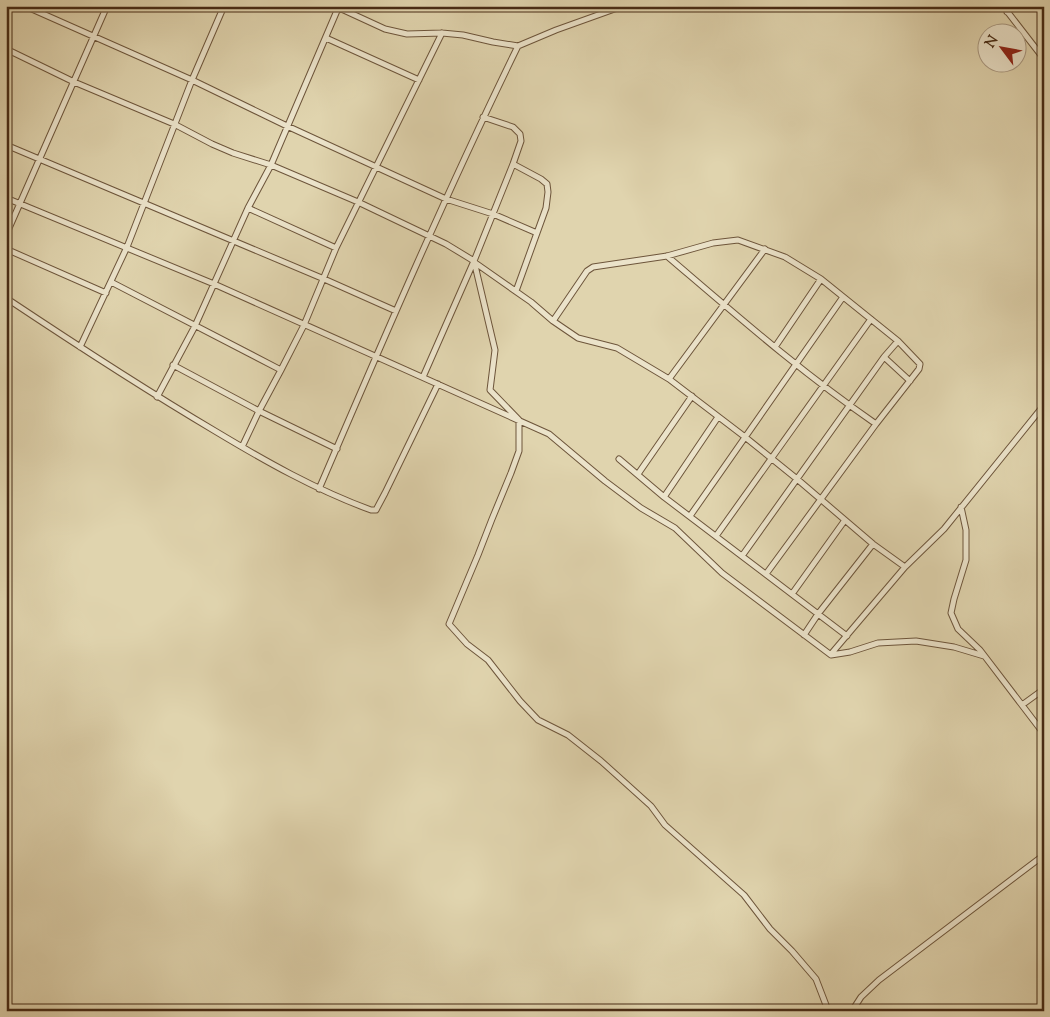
<svg xmlns="http://www.w3.org/2000/svg" width="1050" height="1017" viewBox="0 0 1050 1017" font-family="'Sorts Mill Goudy',serif">
<style>
.lines{fill:none;stroke-linecap:round;stroke-linejoin:round}
.minor-casing{stroke:#6d553b;stroke-width:7}
.minor{stroke:#ebe3ca;stroke-width:5}
</style>
<rect width="100%" height="100%" fill="#e0d4ae"/>
<filter id="stains"><feTurbulence type="fractalNoise" baseFrequency=".004" numOctaves="4"/><feColorMatrix values="0 0 0 0 .2 0 0 0 0 .09 0 0 0 0 .02 0 0 0 .5 -.17"/></filter>
<radialGradient id="worn" r=".72"><stop offset=".6" stop-color="#630" stop-opacity="0"/><stop offset="1" stop-color="#630" stop-opacity=".3"/></radialGradient>
<g class="lines">
<!-- minor casing -->
<g class="minor-casing">
<path id="minor" d="M25,6l167,74 95,46 159,73 47,15 44,19
M335,6l50,23 22,5 35,-1 21,2 30,7 25,4 38,-16 67,-24
M1003,6l41,53
M1007,12l7,-6
M326,38l93,42
M6,49l68,33 100,42 38,20 21,9 38,12 87,37 88,42 28,17 21,89 -5,40 29,30v31l-8,22 -19,46 -14,36 -29,69 18,20 21,16 32,41 18,19 30,15 33,26 50,45 14,19 79,70 26,34 22,22 24,28 10,26 1,6
M6,145l318,134 72,32
M513,164l28,15 6,5 1,8 -2,16 -30,83
M6,198l208,86 335,150 56,47 36,27 34,20 47,45 109,82 19,-3 28,-9 38,-2 38,6 30,9
M248,208l88,40
M6,235l101,-229
M6,249l100,44
M667,256c68,58 135,117 209,168
M474,262l57,40 22,19 25,17 39,10 52,31 76,58 52,42 76,65 32,23 39,-38 100,-124
M111,282l170,88
M6,298c69,46 138,91 209,133 50,30 101,59 156,79h5l9,-17 53,-109
M553,321l34,-50 6,-4 74,-11 46,-13 25,-3 47,17 36,22 77,62 22,23 -1,5 -43,55 -110,150
M80,347l47,-100 65,-167 32,-74
M775,347l46,-68
M884,357l26,24
M173,365l86,46 78,38
M423,377l51,-116 39,-97 8,-23 -1,-7 -7,-7 -30,-10
M669,379l96,-130
M157,397l38,-71 53,-118 23,-43 68,-159
M242,447l17,-36 22,-41 23,-45 32,-77 106,-215
M619,459l45,38 183,139
M638,474l54,-78
M319,489c64,-149 128,-298 199,-443
M664,497l54,-80
M961,507l5,23v30l-12,39 -3,14 7,16 22,21 64,84
M690,516l153,-219
M716,536l155,-217
M742,556l142,-199 14,-16
M792,594l53,-74
M804,635l14,-21 55,-70
M831,654l74,-87
M1022,705l22,-16
M852,1011l9,-14 18,-17 165,-125"/>
</g>
<!-- minor -->
<use href="#minor" class="minor"/>
</g>
<!-- margin -->
<rect width="1050" height="1017" fill="none" stroke="#e0d4ae" stroke-width="25"/>
<rect x="8" y="8" width="1035" height="1002" fill="none" stroke="#472b15" stroke-width="2.5"/>
<rect x="12" y="12" width="1025" height="992" fill="none" stroke="#472b15"/>
<!-- north arrow -->
<g transform="translate(1002 48) rotate(302)"><circle r="24" fill="#ebe3ca" stroke="#a99982"/>
<path d="M0-4L9 19L0 12L-9 19Z" fill="#8f2418"/>
<text y="-8" font-size="14" font-weight="bold" text-anchor="middle" fill="#472b15">N</text>
</g>
<rect width="100%" height="100%" filter="url(#stains)"/>
<rect width="100%" height="100%" fill="url(#worn)"/>
</svg>
